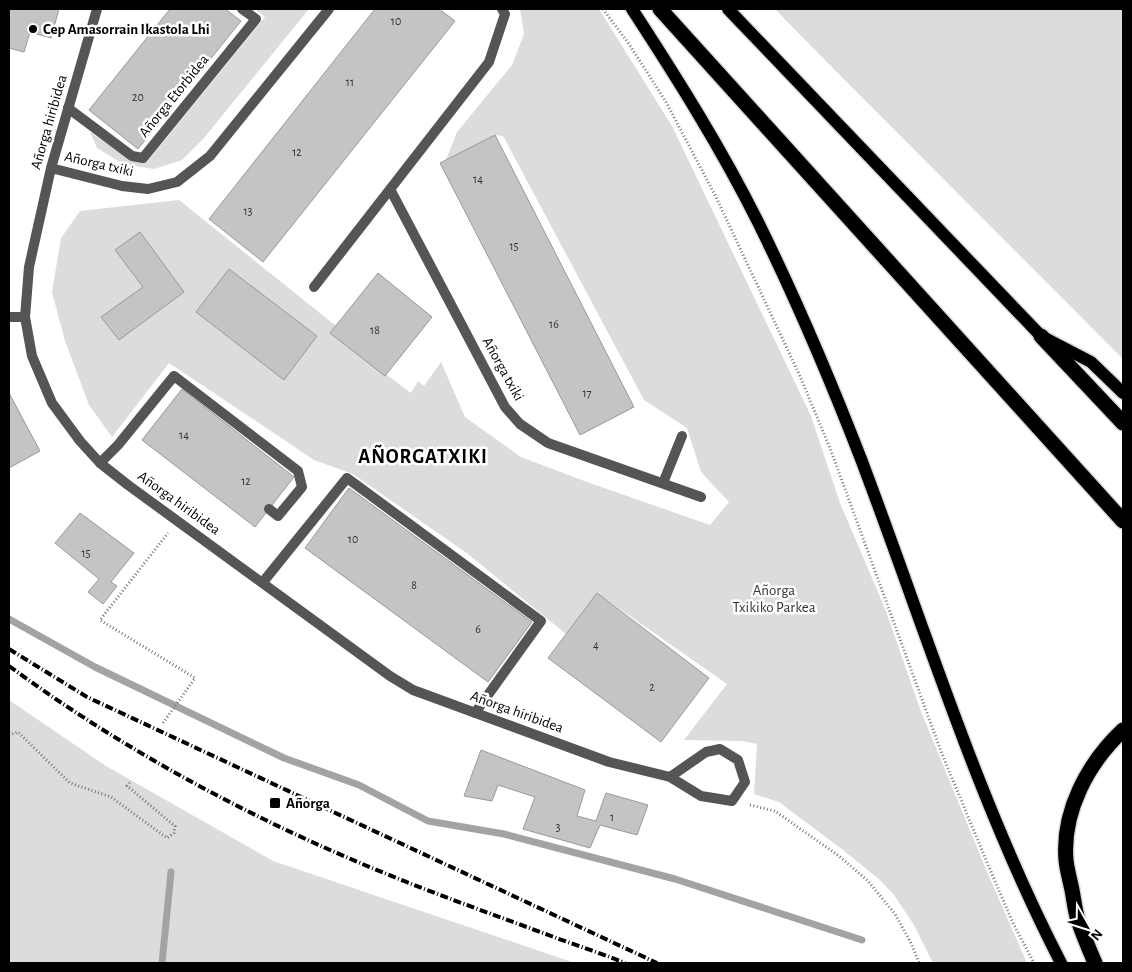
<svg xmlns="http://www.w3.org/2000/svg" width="1132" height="972" viewBox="0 0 1132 972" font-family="'Alegreya Sans',sans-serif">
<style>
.green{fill:#dcdcdc}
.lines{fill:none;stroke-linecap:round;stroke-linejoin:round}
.stream{stroke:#a3a3a3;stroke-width:7}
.building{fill:#c4c4c4;stroke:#999}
.primary-casing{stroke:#dbdbdb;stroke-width:15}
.highway-casing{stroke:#dbdbdb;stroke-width:18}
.path{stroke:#777;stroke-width:3;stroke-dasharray:1 2.5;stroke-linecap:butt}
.lane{stroke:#555;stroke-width:10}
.street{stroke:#555;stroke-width:10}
.primary{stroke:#000;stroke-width:12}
.highway{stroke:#000;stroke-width:15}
.rail{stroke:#000;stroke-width:4;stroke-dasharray:8 2.5 1 2.5;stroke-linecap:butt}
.poi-dot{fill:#000;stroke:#fff;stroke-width:2}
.labels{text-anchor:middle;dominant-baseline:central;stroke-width:5;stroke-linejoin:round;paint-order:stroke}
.number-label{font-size:12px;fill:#313131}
.poi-label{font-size:15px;font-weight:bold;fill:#000;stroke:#fff;text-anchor:start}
.street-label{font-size:15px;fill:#000;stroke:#fff}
.park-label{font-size:15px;fill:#333;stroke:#fff}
.district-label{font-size:20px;font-weight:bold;letter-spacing:1px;fill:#000;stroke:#fff}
</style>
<rect width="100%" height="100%" fill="#fff"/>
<!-- green -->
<path class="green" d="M255,9h54l-105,129 -22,22 -28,9 -31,-5 -26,-16 -7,-16 43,29 14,1 118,-145z
M520,9h79l73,117 139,290 29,87 46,108 34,98 68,165 39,89h-94l-19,-38 -20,-30 -14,-15 -37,-30 -64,-48 -25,-8 3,-50 -15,-3 -58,-1 43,-56 -130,-91 -31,41 -98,-80 -115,-80 -39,-14 -145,-97 -57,74 -23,-32 -24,-64 -13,-49 9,-54 19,-27 99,-11 157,126 -5,7 80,60 7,-12 6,5 17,-24 24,55 56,40 66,25 123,43 19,-23 -28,-30 -14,-44 -43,-28 -141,-264 -8,-1 -49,25 11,-28 55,-67 12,-31z
M775,9h348v350l-313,-314z
M9,700l97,66 167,95 302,102h-566z"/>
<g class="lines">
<!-- stream -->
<path class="stream" d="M9,619l86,48 189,91 75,27 69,36 76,13 171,45 187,61
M162,963l9,-91"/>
</g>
<!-- building -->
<path class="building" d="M9,9h50l-8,29 -21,-6 -6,20 -15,-4z
M170,9h55l16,12 -103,128 -49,-39z
M375,9h64l16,12 -192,241 -54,-43z
M495,135l139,272 -54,28 -140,-272z
M140,232l44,60 -65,48 -18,-23 42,-30 -28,-37z
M229,269l88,67 -33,44 -88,-68z
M378,273l54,44 -47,59 -55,-43z
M182,389l112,88 -39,50 -113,-87z
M9,393l31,58 -31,17z
M349,488l183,134 -44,60 -183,-134z
M80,513l54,40 -23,29 6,4 -14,18 -15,-12 11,-13 -44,-36z
M597,593l112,85 -48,64 -113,-84z
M481,750l104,40 -8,26 19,5 10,-28 42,12 -11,30 -37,-10 -10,23 -67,-19 12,-32 -37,-12 -6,16 -28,-5z"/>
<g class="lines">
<!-- primary casing -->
<g class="primary-casing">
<path id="primary" d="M632,9c45,69 89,139 126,213 38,77 72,157 103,237 64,169 117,343 200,504
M728,9l313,327 50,26 32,31"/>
</g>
<!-- highway casing -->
<g class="highway-casing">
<path id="highway" d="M660,9l463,512
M1041,336l82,87
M1095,963c-6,-14 -12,-28 -17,-43 -3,-9 -4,-20 -6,-30 -2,-10 -5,-20 -6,-30 -4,-49 22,-97 57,-130"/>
</g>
<!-- path -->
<path class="path" d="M603,9l26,35 37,58 50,95 83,177 31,74 112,306 52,125 19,44 21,40
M163,723l32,-45 -95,-58 68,-87
M9,735l9,-3 52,51 41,14 56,41 7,-5 1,-7 -48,-40 3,-4
M750,805l25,6 64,45 29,25 27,33 16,29 8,20"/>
<!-- lane -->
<path class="lane" d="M68,108l64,48 11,2 113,-139 -14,-10
M100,463l18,-18 56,-69 124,95 4,16 -24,29 -9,-7
M263,582l84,-104 194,143 -66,92"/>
<!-- street -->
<path class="street" d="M97,9l-46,159 -22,99 -4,50 7,39 20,47 28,38 20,22 28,22 262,191 23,14 196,72 61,15 31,19 31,5 13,-19 -7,-22 -18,-11 -14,3 -36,25
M51,168l71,18 26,3 29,-7 33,-26 119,-147
M390,189l115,218 15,17 28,19 153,54
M314,287l175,-225 16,-48 -3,-5
M9,317h16
M663,483l19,-47"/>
<!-- primary -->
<use href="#primary" class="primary"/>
<!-- highway -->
<use href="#highway" class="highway"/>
<!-- rail -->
<path class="rail" d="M9,649l78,48 570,266
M9,666c120,88 252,158 390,213 50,20 101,38 152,57 24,9 50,17 74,27"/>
</g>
<!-- markers -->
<g class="poi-dot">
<circle cx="33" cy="29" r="5"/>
<rect x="269" y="797" width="12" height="12" rx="2.5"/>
</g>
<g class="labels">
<!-- number labels -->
<g class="number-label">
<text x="396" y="21">10</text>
<text x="350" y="82">11</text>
<text x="138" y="97">20</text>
<text x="297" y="152">12</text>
<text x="478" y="179">14</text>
<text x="248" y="211">13</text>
<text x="514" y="246">15</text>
<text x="554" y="324">16</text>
<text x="375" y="330">18</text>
<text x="587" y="393">17</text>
<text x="184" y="435">14</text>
<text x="246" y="481">12</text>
<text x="353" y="539">10</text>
<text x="86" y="553">15</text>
<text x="414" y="585">8</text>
<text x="478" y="629">6</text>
<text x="596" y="645">4</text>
<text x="652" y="687">2</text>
<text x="612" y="817">1</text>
<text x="558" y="827">3</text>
</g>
<!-- poi labels -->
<g class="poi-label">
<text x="43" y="29">Cep Amasorrain Ikastola Lhi</text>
<text x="286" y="803">Añorga</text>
</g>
<!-- street labels -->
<g class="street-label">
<text transform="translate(174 96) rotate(-51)">Añorga Etorbidea</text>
<text transform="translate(49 122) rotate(-74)">Añorga hiribidea</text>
<text transform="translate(99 164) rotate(13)">Añorga txiki</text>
<text transform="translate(503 369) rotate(61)">Añorga txiki</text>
<text transform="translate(179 503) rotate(36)">Añorga hiribidea</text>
<text transform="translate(517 712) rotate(20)">Añorga hiribidea</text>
</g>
<!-- park labels -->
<g class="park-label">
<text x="774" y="590">Añorga<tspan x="774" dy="17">Txikiko Parkea</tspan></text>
</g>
<!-- district labels -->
<g class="district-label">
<text x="423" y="457">AÑORGATXIKI</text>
</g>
</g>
<!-- border -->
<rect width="1132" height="972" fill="none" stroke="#000000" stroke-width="20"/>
<!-- north arrow -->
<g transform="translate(1087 927) rotate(129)" stroke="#ffffff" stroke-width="4" paint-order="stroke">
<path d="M0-4L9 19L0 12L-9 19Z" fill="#000000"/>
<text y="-8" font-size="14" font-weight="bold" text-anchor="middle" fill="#000000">N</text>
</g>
</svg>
